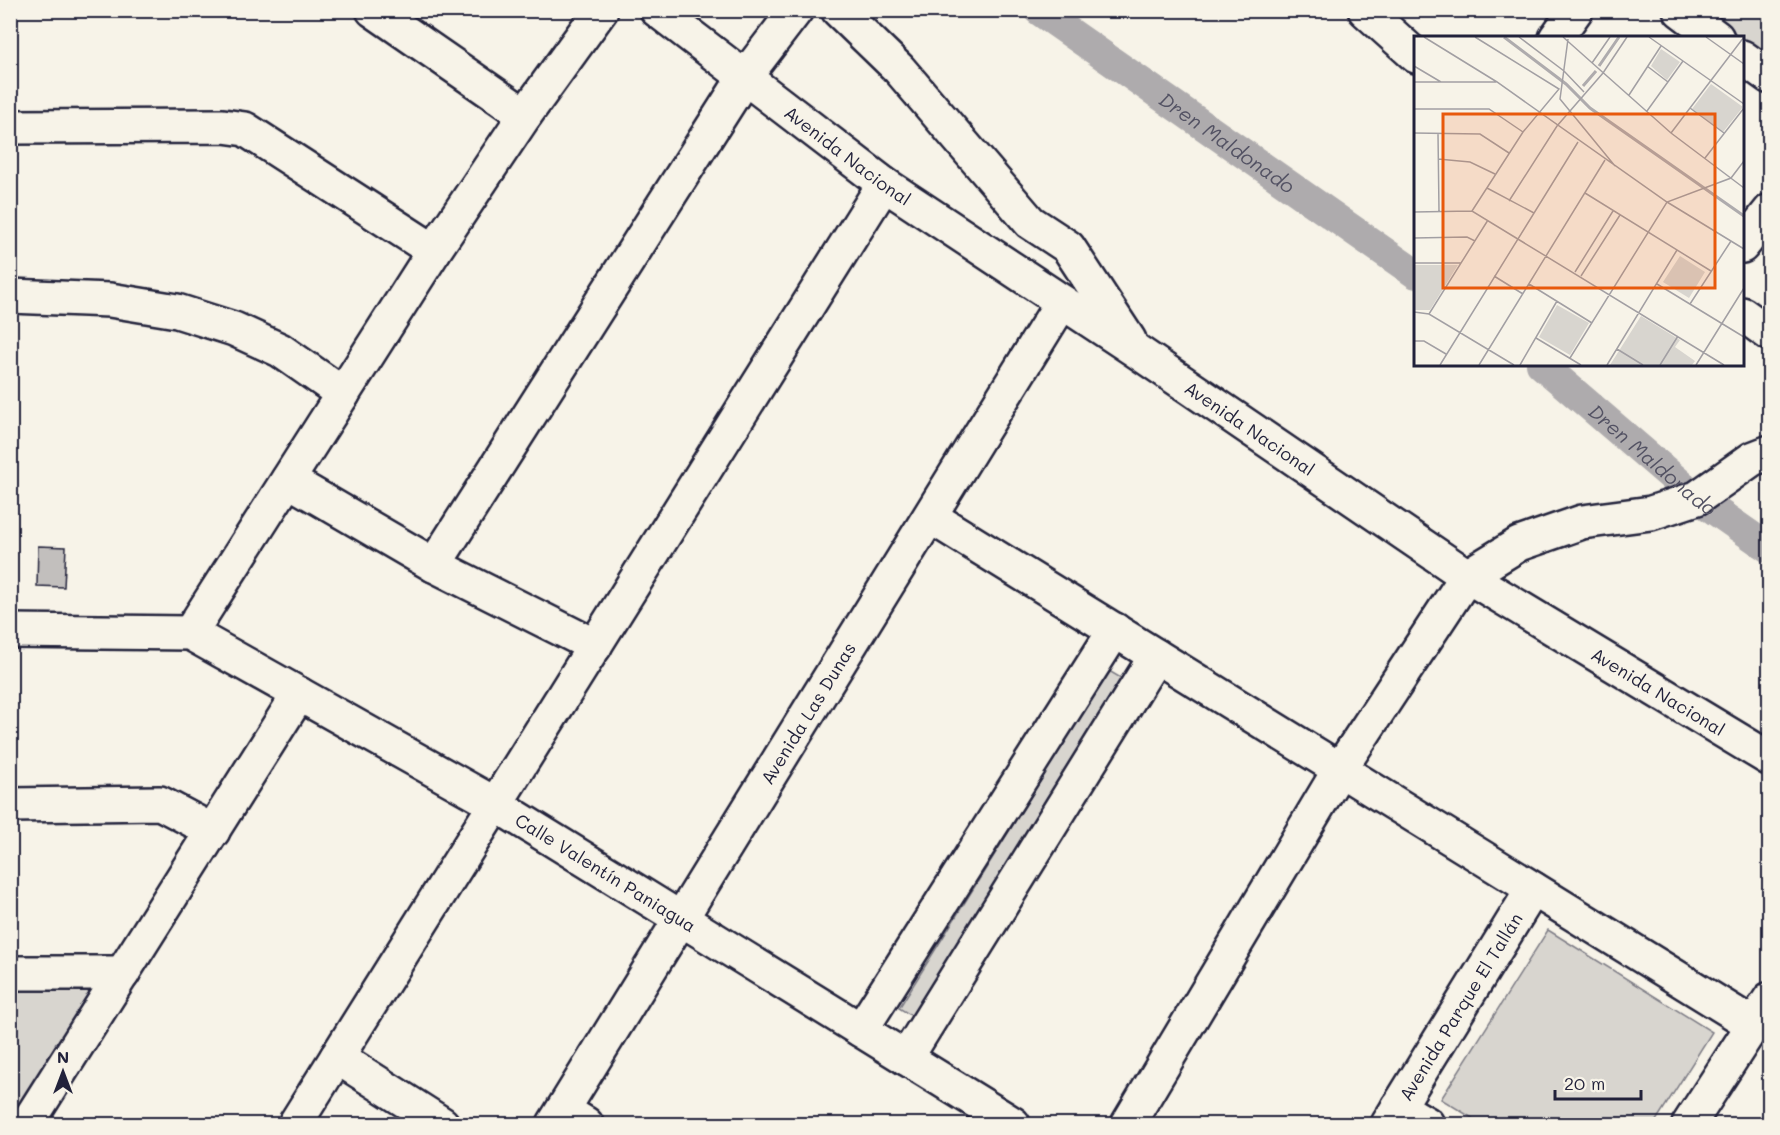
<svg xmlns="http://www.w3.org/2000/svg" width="1780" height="1135" viewBox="0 0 1780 1135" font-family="Mali,sans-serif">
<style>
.green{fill:#d8d5cf;stroke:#7d7c85;stroke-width:1.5}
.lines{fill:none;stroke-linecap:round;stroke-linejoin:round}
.canal{stroke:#aeabad;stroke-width:30}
.building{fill:#c2bfbd;stroke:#22223b;stroke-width:1.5}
.minor-casing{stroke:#22223b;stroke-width:38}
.minor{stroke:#f7f3e8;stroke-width:33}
.labels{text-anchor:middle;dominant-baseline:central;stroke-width:6;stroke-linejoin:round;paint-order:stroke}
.street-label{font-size:18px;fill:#22223b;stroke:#f7f3e8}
.water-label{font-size:20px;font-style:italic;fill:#535263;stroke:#f7f3e8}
.inset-river{fill:none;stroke:#aeabad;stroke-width:3}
.inset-road{fill:none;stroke:#a29fa3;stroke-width:1.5}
.view{fill:#e8590c;fill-opacity:0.15;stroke:#e8590c;stroke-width:3}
.inset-edge{fill:none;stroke:#22223b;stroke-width:3}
</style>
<rect width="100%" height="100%" fill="#f7f3e8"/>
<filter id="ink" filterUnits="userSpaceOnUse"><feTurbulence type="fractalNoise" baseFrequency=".0167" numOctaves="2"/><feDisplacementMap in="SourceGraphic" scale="12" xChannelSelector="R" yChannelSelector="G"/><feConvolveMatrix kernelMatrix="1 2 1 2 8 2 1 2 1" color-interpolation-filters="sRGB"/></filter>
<g filter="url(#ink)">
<!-- green -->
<path class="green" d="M1689,11h80v60l-26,-20 -1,-13 -17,-1z
M1109,671l12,7 -209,338 -13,-8z
M1548,930l164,102 -58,92h-172l-41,-25z
M102,983l-88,141h-4v-140z"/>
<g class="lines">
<!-- canal -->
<g class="canal">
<path id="s1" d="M1038,10l378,264"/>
<path id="s2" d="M1541,364l156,134 73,51"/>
</g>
</g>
<!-- building -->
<path class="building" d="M38,546l28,1 -2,40 -27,-1z"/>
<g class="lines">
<!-- minor casing -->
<g class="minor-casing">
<g id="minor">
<path d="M373,10l152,105"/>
<path id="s3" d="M657,10l227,174 251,166 332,226 303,183"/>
<path d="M838,10l61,59 131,153 38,25 61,93"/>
<path d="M1365,10l51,46"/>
<path d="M1680,10l37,28"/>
<path d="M1556,38l20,-28"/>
<path d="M1742,57l28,20"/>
<path d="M10,127l213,-1 22,3 189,122"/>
<path d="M1742,246l28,-35"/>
<path d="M10,296l100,4 67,11 57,18 46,21 63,44"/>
<path d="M1742,314l28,20"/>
<path d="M288,480l146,85 161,81"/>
<path d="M931,517l821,507"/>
<path d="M434,565l310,-487 52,-68"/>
<path id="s4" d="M10,631l180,2 305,171 518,320"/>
<path d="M190,633l244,-382 91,-136 76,-105"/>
<path d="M10,805l150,-2 53,28"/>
<path d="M10,973h113"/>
<path d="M861,1030l254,-400"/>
<path d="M337,1057l105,67"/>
<path d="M906,1058l250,-402"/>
<path d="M1398,1107l29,17"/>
<path d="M563,1110l23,14"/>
<path d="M27,1124l272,-430"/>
<path d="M295,1124l589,-940"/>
<path id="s5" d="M554,1124l508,-822"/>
<path d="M1128,1124l212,-355 127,-193 52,-32 63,-22 69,-9 46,-15 55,-39 18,-7"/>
<path id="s6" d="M1388,1124l145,-235"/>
<path d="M1689,1124l81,-125"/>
</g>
</g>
<!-- minor -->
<use href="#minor" class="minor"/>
</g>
</g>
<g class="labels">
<!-- street labels -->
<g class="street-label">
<text stroke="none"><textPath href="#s3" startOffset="240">Avenida Nacional</textPath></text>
<text stroke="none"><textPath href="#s3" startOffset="726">Avenida Nacional</textPath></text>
<text stroke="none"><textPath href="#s3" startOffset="1212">Avenida Nacional</textPath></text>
<text stroke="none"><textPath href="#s5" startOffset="483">Avenida Las Dunas</textPath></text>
<text stroke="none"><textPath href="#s4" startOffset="660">Calle Valentín Paniagua</textPath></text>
<text stroke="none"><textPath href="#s6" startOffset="138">Avenida Parque El Tallán</textPath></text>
</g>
<!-- water labels -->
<g class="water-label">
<text stroke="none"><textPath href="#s1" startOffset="231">Dren Maldonado</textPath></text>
<text stroke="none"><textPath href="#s2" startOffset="147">Dren Maldonado</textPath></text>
</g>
</g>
<!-- overview -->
<g transform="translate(1414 36)">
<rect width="330" height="330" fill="#f7f3e8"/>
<path d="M247,13l19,13 -13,18 -16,-14zM297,48l32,23 -20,25 -31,-23zM266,220l25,16 -16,26 -26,-16zM1,229h43l-28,45h-15zM143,269l32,18 -19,32 -31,-18zM227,280l39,24 -5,7 20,14 -3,4h-82z" fill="#d8d5cf"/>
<path class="inset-river" d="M90,1l62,47 24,24 154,108M185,30l20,-29M169,50l13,-15"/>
<path class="inset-road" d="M10,1l73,45 170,120 77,47M105,1l45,34 20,21M149,1l108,96 73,55M235,1l95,67M292,1l38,27M154,3l-8,60 55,67M178,27l18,-26M0,30l27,16M233,30l21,16M0,46h82M215,59l32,-49M276,72l34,25M0,73h75l34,23M233,75l36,-50M0,97l66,1 29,19M257,97l73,-96M24,98l1,77M291,122l39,-50M24,123l32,3 25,12M73,152l47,25M171,157l126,78M95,165l48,-75 46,-53 24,-36M58,175l51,-79 36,-43 -84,-52M0,176l58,-1 252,154M0,202l53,-1 8,4M0,227h47M161,236l38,-61M80,240l29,18M167,240l39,-61M115,248l63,39M243,248l87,53M276,268l41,-63M0,276l15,2 85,51M15,278l59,-94M122,302l45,27M0,305h10l22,13M203,313l26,16M156,322l97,-156 64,-24 13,-17M26,329l138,-223M65,329l126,-205M106,329l37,-64M193,329l70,-115M246,329l18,-29M282,329l48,-77"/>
<path class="view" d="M29,78h272v174h-272z"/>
<rect width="330" height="330" class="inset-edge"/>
</g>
<!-- margin -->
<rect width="1780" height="1135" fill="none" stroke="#f7f3e8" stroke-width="36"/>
<rect x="18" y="18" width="1744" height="1099" fill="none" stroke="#22223b" stroke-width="2" filter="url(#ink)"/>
<!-- north arrow -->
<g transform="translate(63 1072)" stroke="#f7f3e8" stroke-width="4.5" paint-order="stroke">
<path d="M0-4.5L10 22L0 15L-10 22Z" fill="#22223b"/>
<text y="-9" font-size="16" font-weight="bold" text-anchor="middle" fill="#22223b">N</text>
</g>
<!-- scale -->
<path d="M1555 1090v9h86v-9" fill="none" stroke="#22223b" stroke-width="3"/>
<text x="1564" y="1090" font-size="18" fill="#22223b" stroke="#f7f3e8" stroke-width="4.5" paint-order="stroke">20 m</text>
</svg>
